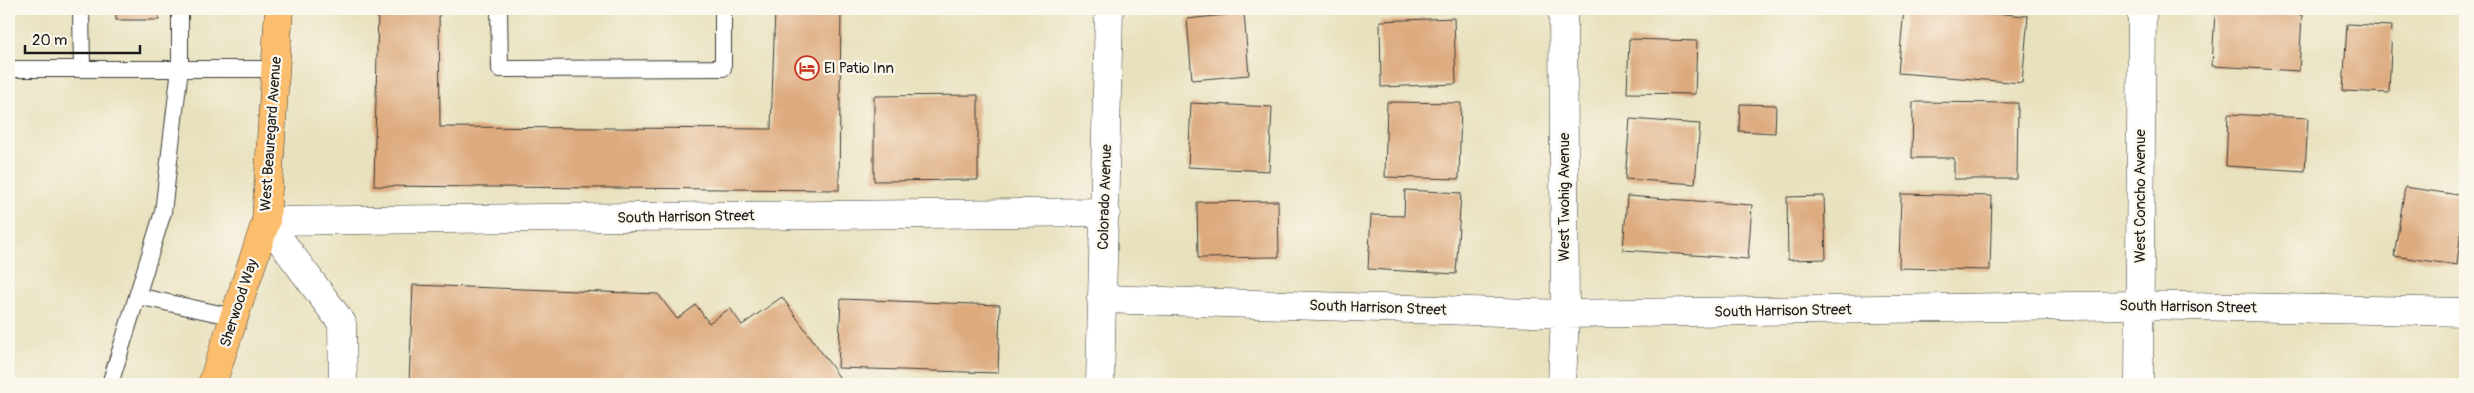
<svg xmlns="http://www.w3.org/2000/svg" width="2474" height="393" viewBox="0 0 2474 393" font-family="Pangolin,sans-serif">
<style>
.building{fill:#ddaa7e}
.lines{fill:none;stroke-linecap:round;stroke-linejoin:round}
.service-casing{stroke:#3b3a34;stroke-width:18}
.minor-casing{stroke:#3b3a34;stroke-width:29}
.tertiary-casing{stroke:#3b3a34;stroke-width:29}
.primary-casing{stroke:#3b3a34;stroke-width:29}
.service{stroke:#fff;stroke-width:16}
.minor{stroke:#fff;stroke-width:28}
.tertiary{stroke:#fff;stroke-width:28}
.primary{stroke:#fbbd6e;stroke-width:28}
.labels{text-anchor:middle;dominant-baseline:central;stroke-width:4.5;stroke-linejoin:round;paint-order:stroke}
.poi-label{font-size:15px;fill:#1c1c1c;stroke:#fbf7ec;text-anchor:start}
.street-label{font-size:15px;fill:#1c1c1c;stroke:#fbf7ec}
</style>
<rect width="100%" height="100%" fill="#fbf7ec"/>
<filter id="ink" filterUnits="userSpaceOnUse"><feTurbulence type="fractalNoise" baseFrequency=".02" numOctaves="2"/><feDisplacementMap in="SourceGraphic" scale="10" xChannelSelector="R" yChannelSelector="G"/><feConvolveMatrix kernelMatrix="1 2 1 2 8 2 1 2 1" color-interpolation-filters="sRGB"/></filter>
<filter id="wash" filterUnits="userSpaceOnUse"><feTurbulence type="fractalNoise" baseFrequency=".0096" numOctaves="4" result="noise"/><feDisplacementMap in="SourceGraphic" scale="20" xChannelSelector="R" yChannelSelector="G"/><feGaussianBlur stdDeviation="1.12" result="paint"/><feColorMatrix in="noise" values="0 0 0 0 0 0 0 0 0 0 0 0 0 0 0 0 0 1.4 0 .05"/><feComposite in="paint" operator="in"/></filter>
<g filter="url(#wash)">
<rect width="100%" height="100%" fill="#e8e1be"/>
<g id="blocks">
<!-- building -->
<path class="building" d="M116,9h43v11h-43z
M378,9h61l1,118 331,2 4,-120h66l-2,181 -465,-4z
M1904,9h32l92,7 -6,67 -124,-10z
M2215,11l87,4 -3,56 -87,-5z
M1244,13l5,62 -57,5 -5,-61z
M1454,18l2,66 -75,3 -1,-66z
M2347,24l45,2 -3,67 -46,-2z
M1629,39l68,2 -2,53 -68,-1z
M978,95v85l-104,1v-85z
M1387,102l74,1 -2,76 -74,-2z
M1913,102l105,1 -1,76h-63v-21h-42z
M1191,103l81,4 -3,64 -81,-4z
M1740,104l36,1 -1,28 -36,-2z
M2228,114l80,4 -3,53 -79,-5z
M1630,119l70,5 -5,60 -70,-5z
M2405,187l60,9 -8,69 -63,-9z
M1405,190l56,3 -5,81 -88,-5 3,-54 33,1z
M1901,194l91,2 -2,74 -91,-2z
M1627,196l125,9 -4,54 -125,-9z
M1824,196l2,63 -38,1 -1,-63z
M1278,201l1,56 -81,1 -1,-56z
M413,285l245,9 19,25 19,-14 13,18 21,-15 12,17 40,-28 60,84 -4,3h-429z
M841,299l159,6 -2,68 -160,-5z
M1200,382l28,1v1h-28z"/>
</g>
</g>
<g filter="url(#ink)">
<use href="#blocks" fill-opacity="0" stroke="#3b3a34" stroke-width="1"/>
<g class="lines">
<!-- service casing -->
<g class="service-casing">
<path id="service" d="M81,9l1,60
M499,9l1,60 223,-1v-59
M9,69h266
M137,296l97,21
M110,384l53,-172 17,-144v-59"/>
</g>
<!-- minor casing -->
<g class="minor-casing">
<path id="minor" d="M266,221l840,-9
M1101,299l464,15 575,-9 325,7
M1100,384l9,-375
M1562,384l3,-70 -2,-305
M2139,384l3,-375"/>
</g>
<!-- tertiary casing -->
<g class="tertiary-casing">
<path id="tertiary" d="M266,221l76,102 1,61"/>
</g>
<!-- primary casing -->
<g class="primary-casing">
<path id="primary" d="M212,384l54,-163 13,-212"/>
</g>
<!-- service -->
<use href="#service" class="service"/>
<!-- minor -->
<use href="#minor" class="minor"/>
<!-- tertiary -->
<use href="#tertiary" class="tertiary"/>
<!-- primary -->
<use href="#primary" class="primary"/>
</g>
</g>
<!-- icons -->
<defs>
<g id="hotel-ring" transform="scale(1.25)"><circle r="9.5" fill="#fbf7ec" stroke="#c8321e" stroke-width="1.5"/><path d="M-6-4.5h1.5V1H6V5H4.5V3h-9V5H-6ZM-4 0a1.8 1.8 0 1 1 3.6 0ZM.5 0V-2.5h3Q6-2.5 6 0Z" fill="#c8321e"/></g>
</defs>
<g fill-rule="evenodd">
<use href="#hotel-ring" x="807" y="68"/>
</g>
<g class="labels">
<!-- poi labels -->
<g class="poi-label">
<text x="824" y="68">El Patio Inn</text>
</g>
<!-- street labels -->
<g class="street-label">
<text transform="translate(271 134) rotate(-86)">West Beauregard Avenue</text>
<text transform="translate(2140 196) rotate(-90)">West Concho Avenue</text>
<text transform="translate(1105 197) rotate(-88)">Colorado Avenue</text>
<text transform="translate(1564 197) rotate(-90)">West Twohig Avenue</text>
<text transform="translate(686 217) rotate(-1)">South Harrison Street</text>
<text transform="translate(239 303) rotate(-72)">Sherwood Way</text>
<text transform="translate(2188 307) rotate(1)">South Harrison Street</text>
<text transform="translate(1378 308) rotate(2)">South Harrison Street</text>
<text transform="translate(1783 311) rotate(-1)">South Harrison Street</text>
</g>
</g>
<!-- margin -->
<rect width="2474" height="393" fill="none" stroke="#fbf7ec" stroke-width="30"/>
<!-- scale -->
<path d="M25 45v8h115v-8" fill="none" stroke="#1c1c1c" stroke-width="2.5"/>
<text x="32" y="45" font-size="15" fill="#1c1c1c" stroke="#fbf7ec" stroke-width="4" paint-order="stroke">20 m</text>
</svg>
